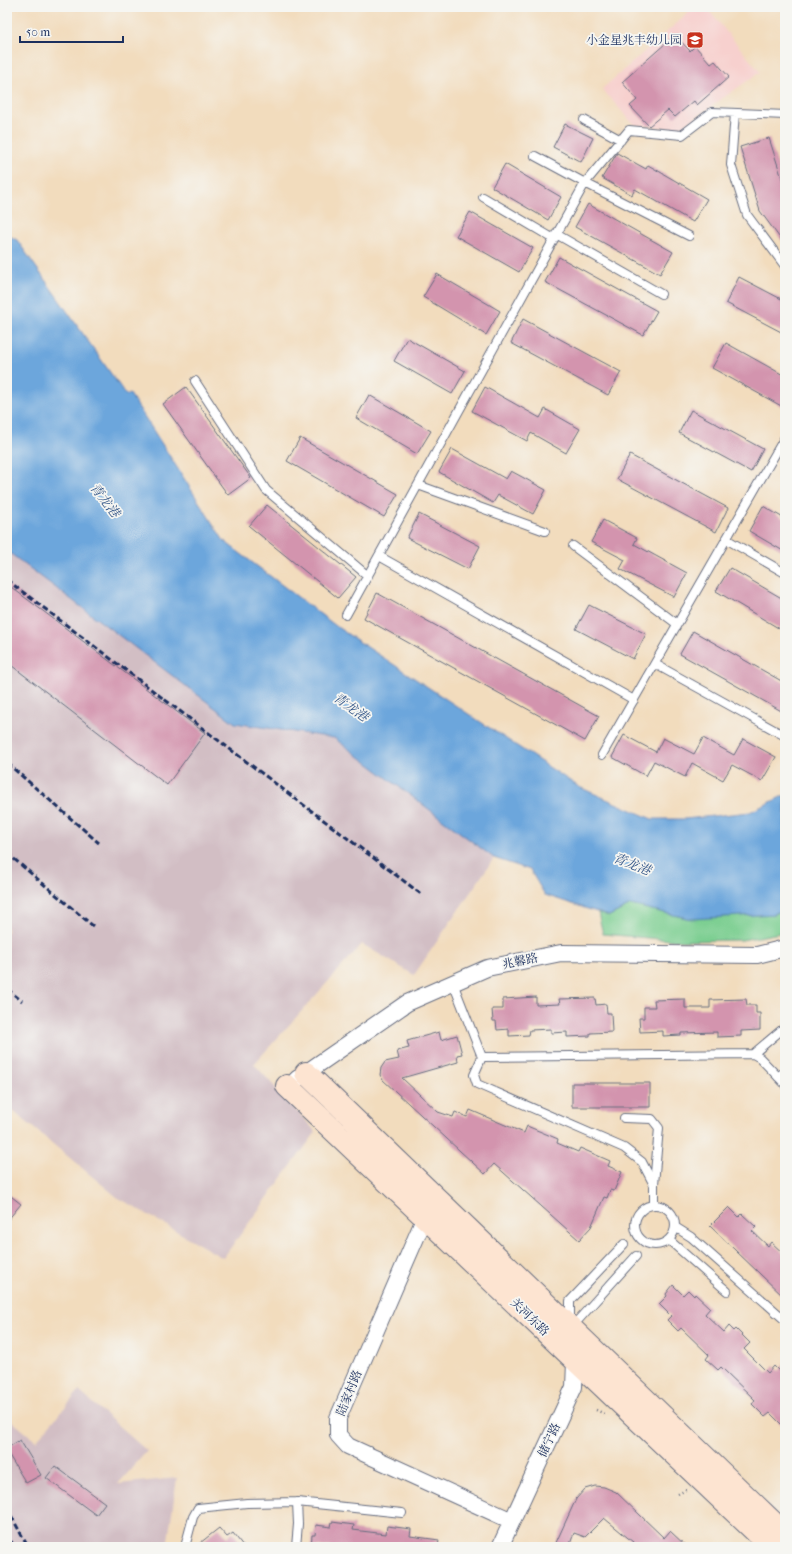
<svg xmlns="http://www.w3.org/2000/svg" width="792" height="1554" viewBox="0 0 792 1554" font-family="'IM FELL French Canon','Noto Serif SC',serif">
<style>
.built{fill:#f7d0ce}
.industrial{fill:#d2bec4}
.green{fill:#7ace90;stroke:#4a7e77}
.water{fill:#6ca6dc;stroke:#446a9d}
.building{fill:#d394ae}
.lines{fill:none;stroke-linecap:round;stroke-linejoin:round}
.service-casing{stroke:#666c7f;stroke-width:10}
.minor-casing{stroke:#666c7f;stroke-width:18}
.secondary-casing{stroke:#666c7f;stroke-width:24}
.path{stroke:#666c7f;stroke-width:2.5;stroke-dasharray:1 3;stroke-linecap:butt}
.service{stroke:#fff;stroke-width:8}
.minor{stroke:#fff;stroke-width:16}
.secondary{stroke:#fde4d1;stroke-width:22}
.rail{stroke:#1b2f5e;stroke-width:3;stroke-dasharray:6 3;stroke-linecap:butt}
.labels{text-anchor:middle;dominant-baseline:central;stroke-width:3.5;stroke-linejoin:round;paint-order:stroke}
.poi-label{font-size:12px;fill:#1b2f5e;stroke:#f6f6f2;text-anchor:end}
.street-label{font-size:12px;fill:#1b2f5e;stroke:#f6f6f2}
.water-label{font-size:13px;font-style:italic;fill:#37598a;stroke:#f6f6f2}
</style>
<rect width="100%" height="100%" fill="#f6f6f2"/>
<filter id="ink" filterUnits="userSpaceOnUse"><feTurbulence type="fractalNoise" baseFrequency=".025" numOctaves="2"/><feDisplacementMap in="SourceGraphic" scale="8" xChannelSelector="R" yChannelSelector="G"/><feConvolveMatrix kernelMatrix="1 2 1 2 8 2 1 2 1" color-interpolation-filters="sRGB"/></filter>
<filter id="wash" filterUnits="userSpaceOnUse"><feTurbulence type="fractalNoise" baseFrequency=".012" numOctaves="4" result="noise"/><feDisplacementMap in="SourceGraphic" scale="16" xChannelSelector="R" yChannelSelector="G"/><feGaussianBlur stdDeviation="0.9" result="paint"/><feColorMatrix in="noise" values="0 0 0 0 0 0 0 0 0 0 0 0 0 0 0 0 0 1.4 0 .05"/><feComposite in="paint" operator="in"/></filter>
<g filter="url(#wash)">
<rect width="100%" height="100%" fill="#f2dcbd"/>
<!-- built -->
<path class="built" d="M695,7h11l54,65 -81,57 -45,-4 -32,-36z"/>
<!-- industrial -->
<path class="industrial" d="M7,388l327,350 160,120 -80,117 -52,-31 -108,120 62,68 -93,126 -106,-61 -110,-91z
M79,1391l68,60 -29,33 59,-6 -10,69h-160v-130l29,24z"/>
<!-- green -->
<path class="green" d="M631,905l56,13 87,-4 11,-5v23l-43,8 -60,1 -79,-7 -5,-21 11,3z"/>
<!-- water -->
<path class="water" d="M7,235l10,5 109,155 4,-1 94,147 116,88 239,158 73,32h33l65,-7 35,-17v114l-11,5 -83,5 -60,-14 -22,11 -64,-21 -15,-25 -36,-12 -160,-120 -99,-15 -228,-172z"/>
<g id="blocks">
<!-- building -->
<path class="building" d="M675,35l15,16 5,-5 16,18 4,-3 14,16 -32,28 -3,-4 -19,16 -7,-7 -19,16 -19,-20 7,-6 -15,-18z
M565,124l28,14 -12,24 -28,-15z
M769,138l16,50v57l-25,-34 -20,-64z
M617,153l29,16 2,-4 59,34 -14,23 -58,-33 -3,6 -30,-17z
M505,164l56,33 -13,23 -56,-33z
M588,204l85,48 -13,22 -85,-47z
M470,212l63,36 -14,24 -63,-36z
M559,257l98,54 -14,24 -98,-53z
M437,274l63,37 -14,24 -63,-38z
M739,277l46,24v33l-59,-31z
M523,319l98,53 -13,23 -97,-52z
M407,338l58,33 -13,23 -58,-33z
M726,343l59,33v32l-73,-40z
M186,387l65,91 -23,17 -65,-91z
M485,387l55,31 5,-9 35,20 -14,24 -35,-20 -4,8 -55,-30z
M369,395l62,36 -14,23 -61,-36z
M691,410l72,39 -12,23 -72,-39z
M300,438l98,56 -14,23 -97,-56z
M452,449l54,30 5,-8 35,19 -13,24 -35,-19 -5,8 -54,-31z
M630,455l98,53 -12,24 -99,-53z
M267,505l89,72 -18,21 -89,-72z
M763,506l22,13v33l-36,-21z
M419,514l61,32 -12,23 -61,-31z
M603,520l34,18 -3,6 53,29 -13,24 -54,-28 5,-9 -34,-18z
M730,568l55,32v32l-69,-41z
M7,584l198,149 -38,52 -160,-123z
M377,593l222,123 -14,25 -221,-123z
M589,605l57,29 -13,25 -57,-30z
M693,631l92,52v30l-105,-59z
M624,735l32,17 7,-14 31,16 9,-16 31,17 9,-16 33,18 -14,24 -30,-16 -9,15 -31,-17 -7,14 -31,-16 -8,15 -34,-19z
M536,997v8l24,-1 -1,-5 36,-1 1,7 10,-1 1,9h4l1,19 -22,1v3l-23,1v-5l-16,1v-4l-21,1 -1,5 -20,1v-7l-12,1 -1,-9h-3l-1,-12h11v-10z
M685,999v9h25v-8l36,-1 1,6h9v8h4v17l-19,1v5l-24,1v-5l-36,1v2l-18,1v-5l-23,1 -1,-14h5v-11h11l-1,-7z
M439,1032l2,8 16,-5 5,19 -5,1 1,7 -56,16 36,34 15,5 2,-5 12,5 3,-7 54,23 3,-7 31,13 -1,4 21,9 2,-4 30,13 -2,5 14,6 -8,19 -4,-1 -3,8 -3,-1 -13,30 -12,13 -85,-76 -9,10 -102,-94 -3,-5 1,-7 4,-6 14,-3 -2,-8 12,-3 -2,-7z
M572,1083h78v24h-78z
M7,1193l14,11 -14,17z
M729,1207l10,10 3,-3 14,13 -4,4 16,15 3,-4 14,13v43l-75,-72z
M673,1285l10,10 5,-5 6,6 1,-2 15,14 -5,6 19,18 5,-6 5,5 2,-2 14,14 -6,6 24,24 6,-7 5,5 6,-8v65l-15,-15 -5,4 -13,-13 3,-4 -34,-33 -3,3 -12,-11 3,-4 -28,-27 -3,3 -11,-11 4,-4 -12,-12 8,-8 -1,-2z
M20,1440l21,35 -15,8 -19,-31v-4z
M55,1466l50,37 -9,12 -50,-37z
M595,1486l9,1 12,5 48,46 6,-7 17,16h-48l-35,-29 -19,19 -11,-4 -5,14h-15l22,-48 9,-10z
M332,1522l22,3 -1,5 33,4 1,-8 24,3 -1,7 29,4 -1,7h-127l1,-12h3l1,-10 15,2z
M219,1528l8,9 6,-4 11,14h-49z"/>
</g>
</g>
<g filter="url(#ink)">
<use href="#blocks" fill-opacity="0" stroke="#666c7f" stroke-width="1"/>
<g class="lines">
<!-- service casing -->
<g class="service-casing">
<path id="service" d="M735,113l-4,52 16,50 38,51
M584,120l37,20
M535,156l50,27 104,53
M483,197l71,42
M556,234l105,60
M195,381l71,109 102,86
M418,485l127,46
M726,539l59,34
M573,546l104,78
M379,556l255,144
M346,615l239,-432 44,-53 53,5 30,-23 73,3
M655,664l130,72
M602,755l183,-318
M453,983l29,74 -8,18 3,9 147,64 18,14 12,23v19
M753,1054l32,-27
M482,1057l271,-3 7,4 25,26
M778,1077l7,-6
M624,1118l28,1 7,9 -5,56
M635 1225a20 20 0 1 1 40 0a20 20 0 1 1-40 0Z
M675,1227l16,10 94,83
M669,1240l58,51
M570,1322v-21l54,-57
M571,1328l65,-72
M185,1547l8,-30 5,-9 49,-5 50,-1 105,11
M296,1547l2,-23 -1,-22"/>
</g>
<!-- minor casing -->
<g class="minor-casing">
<path id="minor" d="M297,1079l110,-76 80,-35 74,-15 196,2 28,-7
M425,1217l-87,201v17l10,11 164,75
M500,1547l74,-160 1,-25 -1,-9"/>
</g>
<!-- secondary casing -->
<g class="secondary-casing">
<path id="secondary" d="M306,1073l479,461
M287,1086c162,154 323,308 485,461"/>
</g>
<!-- path -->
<path class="path" d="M596,1410l9,4
M678,1494l10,-5"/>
<!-- service -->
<use href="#service" class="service"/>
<!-- minor -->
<use href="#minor" class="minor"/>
<!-- secondary -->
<use href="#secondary" class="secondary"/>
<!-- rail -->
<path class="rail" d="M7,580l414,314
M7,763l92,80
M7,853l86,73
M7,989l15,12
M7,1508l21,39
M7,1533l7,14"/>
</g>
</g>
<!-- icons -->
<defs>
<g id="school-square" transform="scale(0.9)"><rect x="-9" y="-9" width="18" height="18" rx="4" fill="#c8321e" stroke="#f6f6f2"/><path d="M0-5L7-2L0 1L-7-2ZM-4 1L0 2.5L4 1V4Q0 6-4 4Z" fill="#fff"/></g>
</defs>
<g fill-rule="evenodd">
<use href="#school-square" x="695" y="40"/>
</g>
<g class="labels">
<!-- poi labels -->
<g class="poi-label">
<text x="682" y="40">小金星兆丰幼儿园</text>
</g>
<!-- street labels -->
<g class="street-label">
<text transform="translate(520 961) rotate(-12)">兆馨路</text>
<text transform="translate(530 1317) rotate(44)">关河东路</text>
<text transform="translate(349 1393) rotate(-68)">陆家村路</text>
<text transform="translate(549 1440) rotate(-65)">储宁路</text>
</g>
<!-- water labels -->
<g class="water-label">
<text transform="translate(105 500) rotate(52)">青龙港</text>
<text transform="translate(351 707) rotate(35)">青龙港</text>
<text transform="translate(632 864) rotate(21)">青龙港</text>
</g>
</g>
<!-- margin -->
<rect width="792" height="1554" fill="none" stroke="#f6f6f2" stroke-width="24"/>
<!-- scale -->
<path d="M20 36v6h103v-6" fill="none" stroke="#1b2f5e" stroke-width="2"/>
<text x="26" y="36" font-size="12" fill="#1b2f5e" stroke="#f6f6f2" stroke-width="3" paint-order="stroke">50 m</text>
</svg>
